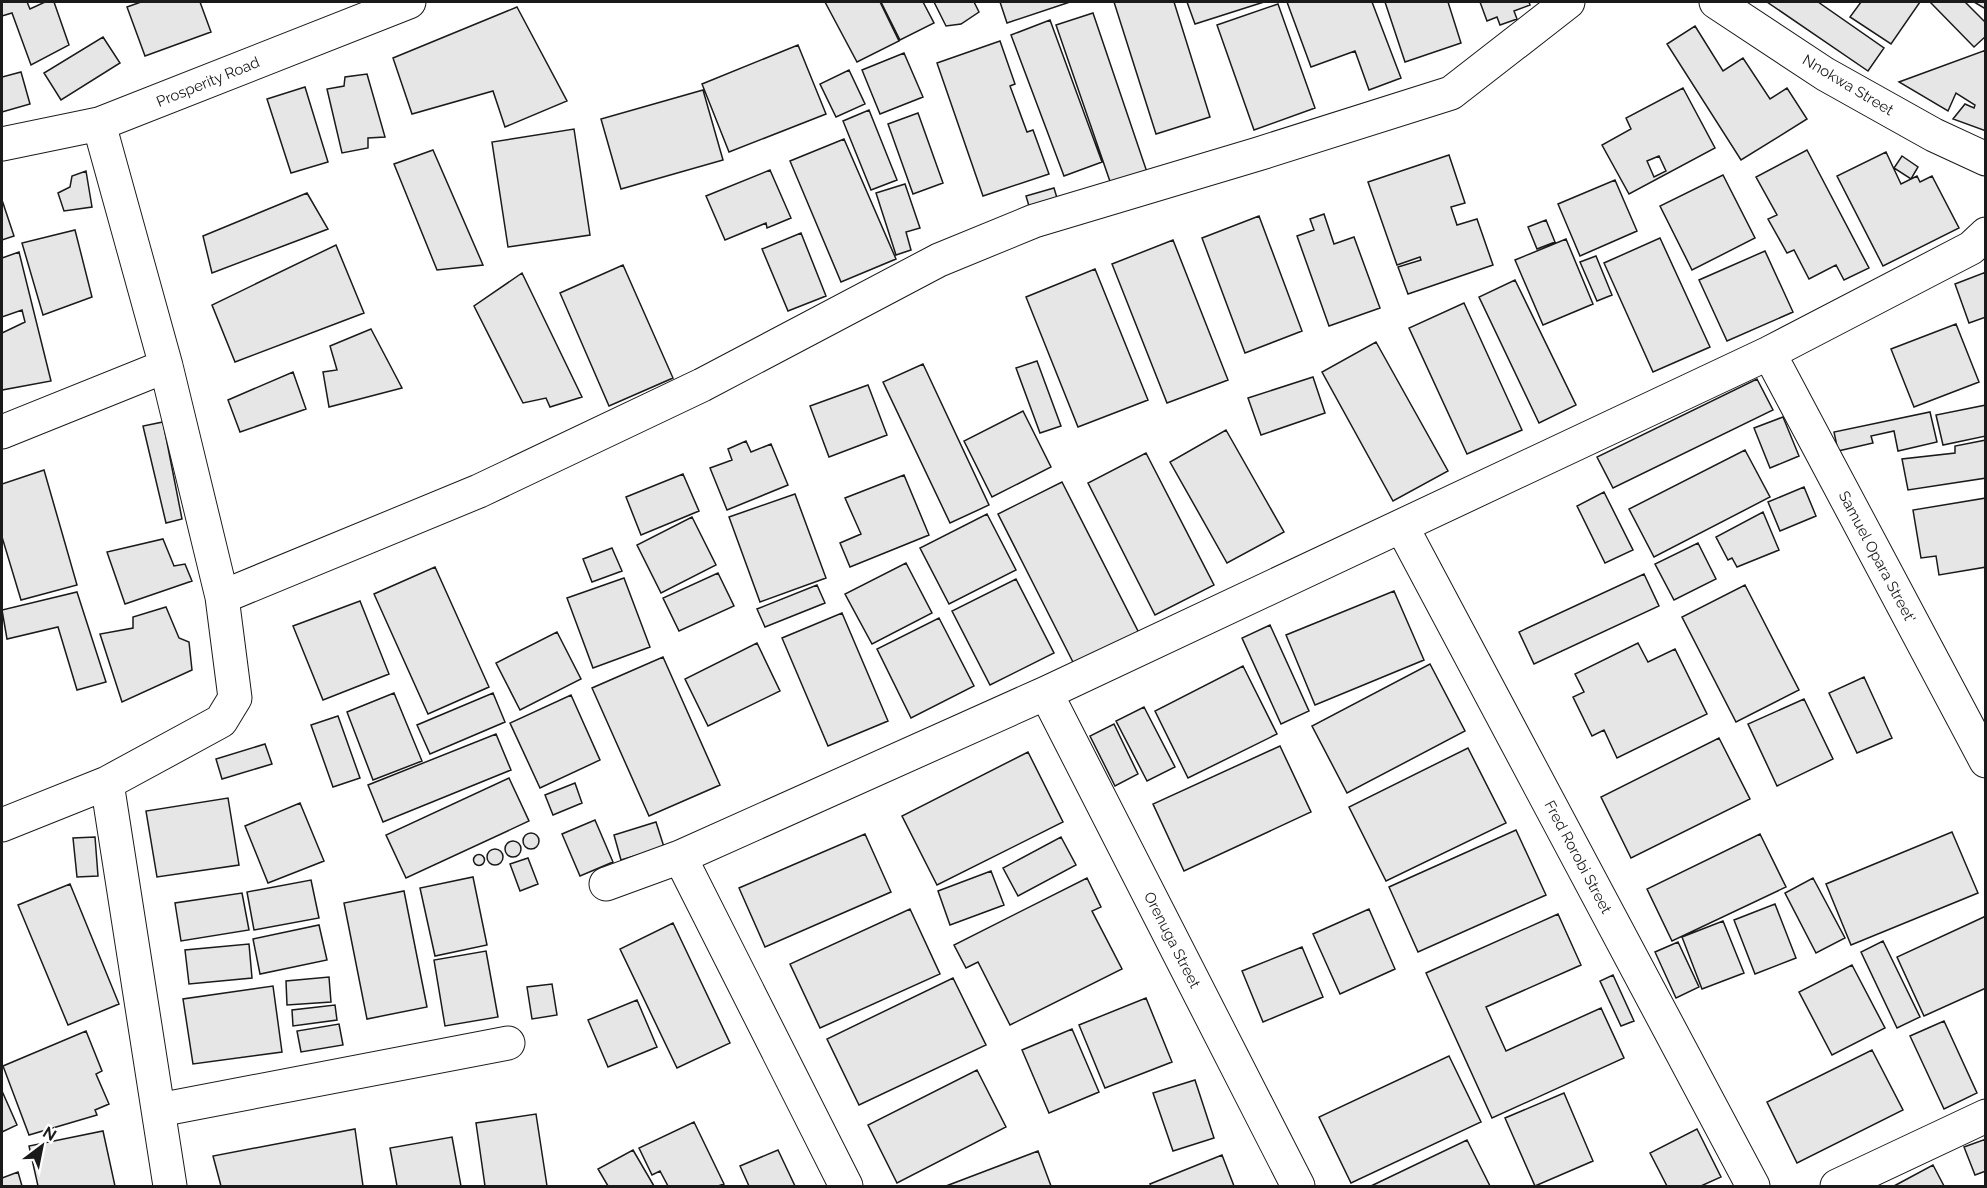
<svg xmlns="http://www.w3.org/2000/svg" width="1987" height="1188" viewBox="0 0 1987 1188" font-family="Raleway,sans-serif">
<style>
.building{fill:#e6e6e6;stroke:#1a1a1a;stroke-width:1.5;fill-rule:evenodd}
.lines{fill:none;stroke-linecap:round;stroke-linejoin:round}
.minor-casing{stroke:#1a1a1a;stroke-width:35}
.minor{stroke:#fff;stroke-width:33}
.labels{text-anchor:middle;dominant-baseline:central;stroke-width:4.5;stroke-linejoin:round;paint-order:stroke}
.street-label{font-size:15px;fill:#1a1a1a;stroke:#fff}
</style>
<rect width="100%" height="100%" fill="#fff"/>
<!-- building -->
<path class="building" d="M2,2h25l3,7 15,-7h9l15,43 -38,20 -19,-52 -10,3z
M141,2h59l11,30 -66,24 -18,-49z
M825,2h55l19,39 -42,21z
M881,2h42l11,21 -34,17z
M934,2h40l5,10 -18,12 -15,2z
M1000,2h70l-63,21z
M1114,2h60l36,115 -54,17z
M1187,2h77l-69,22z
M1287,2h85l29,76 -32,12 -14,-39 -44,16z
M1385,2h63l13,41 -56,19z
M1480,2h49l1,3 -16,6 3,8 -17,6 -3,-8 -10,4z
M1767,2h51l66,46 -16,23z
M1861,2h59l-29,42 -41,-27z
M1930,2h35l21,21v13l-12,11z
M1974,2h12v3l-2,3z
M1278,4l37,104 -61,22 -37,-105z
M517,7l50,94 -62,26 -12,-36 -81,23 -19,-56z
M1093,13l57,168 -36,12 -58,-168z
M1050,20l52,142 -38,14 -53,-141z
M1695,26l28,45 20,-13 27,41 17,-11 20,31 -66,41 -74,-116z
M103,37l17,26 -59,37 -17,-27z
M1000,41l15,43 -5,2 17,46 6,-2 16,44 -66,22 -46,-133z
M798,45l28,69 -97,38 -27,-68z
M1986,50v81l-33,-12 12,-15 9,4 1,-3 -19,-12 -8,18 -49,-29z
M904,53l19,44 -43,17 -18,-44z
M849,70l16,34 -29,13 -16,-33z
M21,72l9,32 -28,8v-35z
M367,74l18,63 -17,1v10l-26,5 -15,-64 17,-3 1,-9z
M305,87l23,75 -37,11 -24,-74z
M1683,88l32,60 -86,46 -27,-49 29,-16 -5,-11zM1659,156l7,15 -12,6 -7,-16z
M703,90l20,70 -102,29 -20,-70z
M869,110l28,70 -26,10 -28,-69z
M918,113l25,70 -30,11 -25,-70z
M574,129l16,106 -82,12 -16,-105z
M844,139l52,120 -55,23 -51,-121z
M433,150l50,115 -46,5 -43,-106z
M1807,150l62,118 -25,12 -8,-15 -27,14 -15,-29 -7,3 -19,-34 9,-4 -21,-38z
M1886,152l15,32 16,-8 3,6 12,-6 27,52 -76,38 -46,-90z
M1449,155l16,48 -14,4 6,18 20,-6 16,46 -85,29 -10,-27 23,-7 -1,-3 -23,8 -29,-83z
M1902,156l16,11 -7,12 -17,-11z
M770,170l21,48 -24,10 -1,-5 -41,17 -19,-44z
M86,171l6,36 -28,4 -6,-18 12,-6 2,-11z
M1723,175l32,63 -63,32 -32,-64z
M1615,180l22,51 -57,25 -22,-52z
M905,184l15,44 -14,4 5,18 -15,5 -20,-62z
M1054,188l6,20 -28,8 -6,-20z
M307,193l21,36 -116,44 -9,-37z
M2,200l12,36 -12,4z
M1324,214l10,30 20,-7 26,71 -51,18 -32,-90 17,-6 -4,-11z
M1259,216l43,115 -57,22 -43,-115z
M1546,220l9,22 -18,7 -9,-22z
M75,230l17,67 -49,18 -21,-72z
M801,233l25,63 -38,15 -26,-62z
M1660,238l50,109 -57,25 -49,-109z
M1566,239l27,65 -50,21 -28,-65z
M1173,240l55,140 -61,23 -55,-139z
M336,245l28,68 -129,49 -23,-57z
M1765,251l28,61 -66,29 -28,-61z
M19,252l32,129 -49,9v-57l23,-11 -3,-12 -20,7v-59z
M1596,256l16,39 -15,6 -17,-39z
M623,265l50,113 -64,28 -49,-113z
M1095,269l53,131 -70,27 -52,-130z
M1986,272v45l-17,6 -14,-39z
M522,273l60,124 -32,10 -4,-9 -23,5 -49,-97z
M1515,280l61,125 -37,18 -60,-126z
M1464,303l58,127 -55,24 -58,-126z
M1956,324l23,58 -65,25 -23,-58z
M371,329l31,59 -73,19 -6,-35 14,-2 -7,-24z
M1376,342l72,129 -55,30 -71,-129z
M1037,361l24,65 -21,7 -24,-65z
M923,364l66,141 -39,18 -67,-141z
M293,372l13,37 -66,23 -12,-32z
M1313,377l12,36 -64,22 -13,-37z
M1757,379l16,31 -160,78 -16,-31z
M868,385l19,50 -58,22 -19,-51z
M1986,405v31l-43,9 -7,-30z
M1023,411l28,56 -59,30 -28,-56z
M1930,412l7,30 -39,9 -4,-20 -23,5 2,7 -35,8 -4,-19z
M1783,417l16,39 -29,12 -16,-40z
M163,422l19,97 -16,4 -23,-97z
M1226,430l58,102 -57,31 -57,-101z
M1986,440v38l-78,12 -6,-31 53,-6v-7z
M746,441l5,11 20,-8 17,41 -61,25 -17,-42 22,-8 -4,-11z
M1745,450l25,47 -116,60 -25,-48z
M1146,453l68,132 -59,30 -67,-132z
M44,470l33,115 -56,15 -19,-63v-53z
M683,474l16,37 -58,24 -15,-38z
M904,475l25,60 -79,32 -10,-24 21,-9 -16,-36z
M1062,482l79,155 -64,33 -79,-156z
M1804,487l12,29 -36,15 -12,-29z
M1604,492l29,58 -28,13 -28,-57z
M795,494l31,84 -66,24 -31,-85z
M1986,498v69l-47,8 -3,-19 -15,2 -8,-48z
M1763,512l16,38 -42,17 -5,-9 -4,2 -12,-23z
M987,514l29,56 -67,34 -29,-56z
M692,517l24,48 -55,28 -24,-48z
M163,539l11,27 11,-2 7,17 -67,23 -18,-52z
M1698,543l18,36 -42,21 -19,-36z
M612,548l10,23 -30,11 -9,-23z
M906,563l26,50 -60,31 -27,-50z
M435,567l54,120 -61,27 -54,-120z
M718,573l16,33 -55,25 -16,-33z
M1644,574l15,32 -125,58 -15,-32z
M624,578l26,69 -57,21 -26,-70z
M1016,579l38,74 -64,32 -38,-74z
M817,585l8,18 -60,24 -8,-18z
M1745,585l54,105 -63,32 -54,-105z
M1394,591l30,69 -109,45 -29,-70z
M77,592l29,90 -29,8 -19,-63 -51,12 -5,-29z
M360,601l29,73 -66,26 -30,-74z
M166,607l13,31 10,4 3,28 -70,32 -22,-68 33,-6v-11z
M842,613l46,108 -60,25 -46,-108z
M939,618l35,68 -63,32 -34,-69z
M1270,625l39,86 -28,13 -39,-86z
M557,632l24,47 -61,31 -24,-47z
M757,643l23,48 -72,35 -23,-47z
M1638,643l10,19 27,-13 32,65 -90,44 -13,-28 -12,6 -19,-39 11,-5 -9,-18z
M663,657l57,128 -71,31 -57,-128z
M1430,664l35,67 -118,62 -35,-67z
M1243,666l34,68 -89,44 -33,-67z
M1864,677l28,61 -35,15 -28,-60z
M394,693l28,68 -49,19 -26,-68z
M493,693l12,29 -75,32 -13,-29z
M571,695l29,65 -60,28 -30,-65z
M1804,699l29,60 -56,27 -29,-62z
M1144,707l31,60 -28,14 -31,-60z
M338,716l22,62 -27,9 -22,-62z
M1114,724l24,50 -23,12 -25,-50z
M496,734l15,36 -128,52 -15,-37z
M1719,738l31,61 -119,59 -30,-61z
M265,744l7,20 -50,15 -6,-20z
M1280,746l31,66 -127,59 -31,-67z
M1468,748l38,75 -120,58 -37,-74z
M1028,752l35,70 -126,63 -35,-69z
M509,778l20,43 -123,57 -20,-43z
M575,783l7,20 -29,12 -8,-20z
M228,798l11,67 -82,12 -11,-66z
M300,803l24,58 -56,22 -23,-57z
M595,820l18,42 -33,14 -18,-42z
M656,822l8,25 -43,13 -7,-25z
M1516,830l30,65 -128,57 -29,-65z
M1952,832l26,61 -127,52 -25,-61z
M523 841a8 8 0 1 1 16 0a8 8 0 1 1-16 0Z
M865,834l26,58 -126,55 -26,-59z
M1760,834l26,53 -114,54 -25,-52z
M95,837l3,39 -21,1 -4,-39z
M1061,837l15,28 -58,31 -15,-28z
M505 849a8 8 0 1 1 16 0a8 8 0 1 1-16 0Z
M487 857a8 8 0 1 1 16 0a8 8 0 1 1-16 0Z
M473.5 860a5.5 5.5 0 1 1 11 0a5.5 5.5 0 1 1-11 0Z
M528,858l10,26 -18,7 -10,-27z
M991,871l13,34 -54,20 -12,-34z
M473,877l14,68 -52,11 -15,-68z
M1087,878l14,29 -9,4 30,58 -112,56 -32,-63 -12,6 -12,-23z
M1813,878l32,60 -29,15 -31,-60z
M311,880l8,38 -65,12 -7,-38z
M70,884l49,120 -51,21 -50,-120z
M404,891l23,116 -60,12 -23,-116z
M242,893l7,37 -68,11 -6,-38z
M1775,904l21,54 -41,16 -21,-54z
M910,909l30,65 -120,54 -30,-64z
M1369,909l26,60 -55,25 -27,-60z
M1558,914l23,51 -95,42 20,44 95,-43 23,50 -132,60 -66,-145z
M1986,916v72l-62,28 -27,-59z
M1723,921l21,52 -42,16 -20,-52z
M673,923l57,120 -53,25 -57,-119z
M319,925l8,35 -67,14 -7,-35z
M1883,941l37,76 -23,11 -36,-76z
M1678,942l21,45 -23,11 -21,-46z
M249,944l3,34 -63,6 -4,-34z
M1302,947l21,50 -60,25 -21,-51z
M486,951l12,66 -53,9 -11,-66z
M1852,965l33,63 -53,27 -33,-63z
M1613,975l21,46 -13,5 -21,-45z
M329,977l2,25 -44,3 -1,-24z
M953,978l33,67 -127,60 -32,-66z
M552,984l5,31 -25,4 -5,-32z
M273,986l9,66 -89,12 -10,-65z
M1146,998l26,64 -67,26 -26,-63z
M637,1000l20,47 -49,20 -20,-47z
M335,1005l2,15 -44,6 -1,-16z
M1944,1021l33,72 -33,16 -34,-73z
M339,1024l4,21 -42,7 -4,-21z
M1072,1029l27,63 -50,21 -27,-63z
M86,1031l16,40 -6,3 13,30 -14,6 2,5 -68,20 -26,-69z
M1872,1050l31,60 -106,53 -30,-61z
M1449,1056l32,66 -130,61 -32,-66z
M977,1070l29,57 -109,56 -29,-58z
M1195,1080l19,58 -41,13 -20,-58z
M2,1091l15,34 -15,7z
M1564,1093l29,68 -58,25 -30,-68z
M536,1114l11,72h-62l-9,-63z
M694,1122l30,62 -6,2h-50l-8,-15 -8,4 -13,-27z
M355,1129l8,57h-142l-8,-30z
M1697,1129l24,48 -20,9h-34l-17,-33z
M103,1131l12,55h-77l-9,-40z
M452,1137l9,49h-64l-7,-38z
M1986,1139v32l-11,4 -11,-28z
M1467,1140l23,46h-119z
M633,1150l21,36h-46l-10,-17z
M778,1150l17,36h-46l-9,-20z
M1038,1151l13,35h-105z
M1222,1155l12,31h-83l-1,-2z
M1933,1165l11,21h-50z
M18,1172l4,14h-20v-8z"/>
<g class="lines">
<!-- minor casing -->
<g class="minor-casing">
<path id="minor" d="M1716,2l109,72 109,61 52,24
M2,144l97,-20 310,-122
M1769,353l217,408
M2,432l164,-66
M1402,527l351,659
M222,597l257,-106 223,-106 237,-125 95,-39 224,-67 193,-61 117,-91
M1046,693l252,493
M107,783l63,403
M2,825l105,-42 114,-62 14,-23 -13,-101 -56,-231 -67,-242
M680,857l166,329
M606,884l74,-27 366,-164 723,-340 202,-105 15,-14
M159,1110l349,-67
M1837,1186l149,-70"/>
</g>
<!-- minor -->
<use href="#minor" class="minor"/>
</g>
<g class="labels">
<!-- street labels -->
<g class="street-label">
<text transform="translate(208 82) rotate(-22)">Prosperity Road</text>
<text transform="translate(1848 85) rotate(31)">Nnokwa Street</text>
<text transform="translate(1877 557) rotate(62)">Samuel Opara Street'</text>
<text transform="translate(1578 857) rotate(62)">Fred Rorobi Street</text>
<text transform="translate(1172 940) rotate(63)">Orenuga Street</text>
</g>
</g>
<!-- border -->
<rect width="1987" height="1188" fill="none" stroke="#1a1a1a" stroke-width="6"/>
<!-- north arrow -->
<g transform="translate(42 1146) rotate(32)" stroke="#ffffff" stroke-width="4.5" paint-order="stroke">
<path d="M0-4.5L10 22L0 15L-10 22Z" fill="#1a1a1a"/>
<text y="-9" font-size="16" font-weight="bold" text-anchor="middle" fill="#1a1a1a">N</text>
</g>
</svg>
